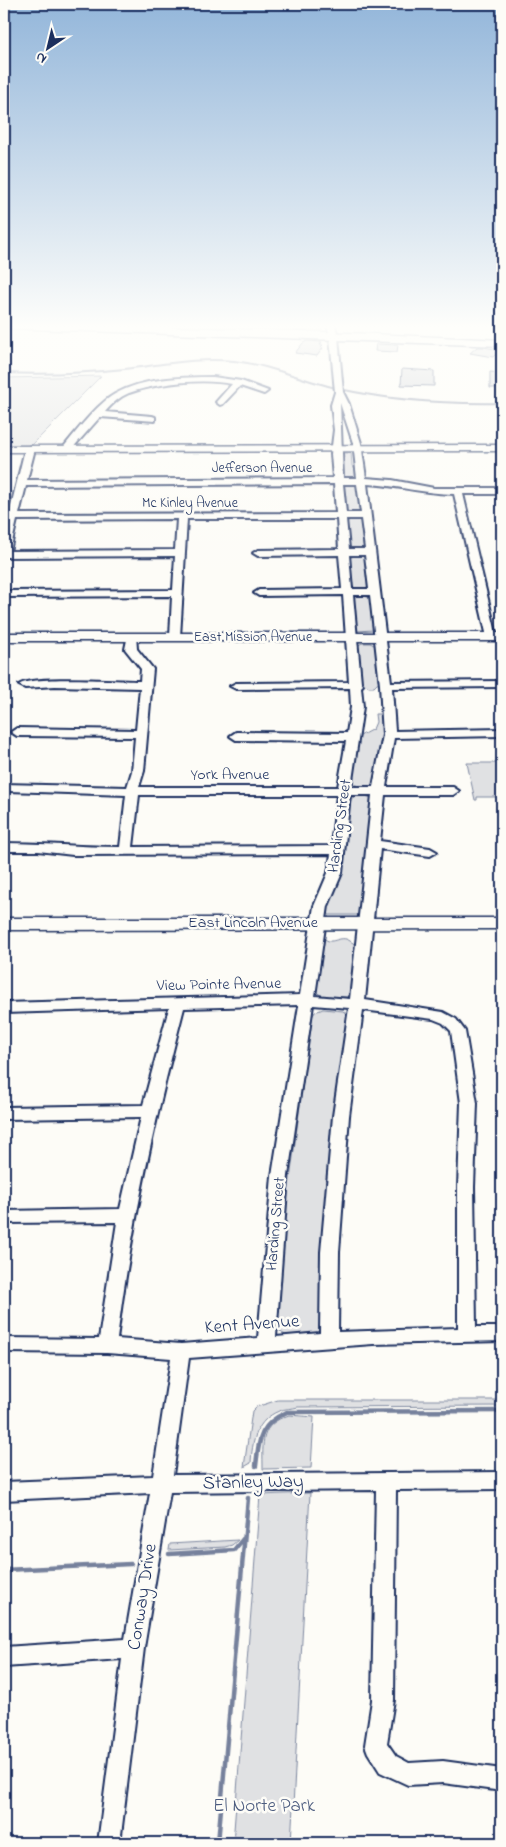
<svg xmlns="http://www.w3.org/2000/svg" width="506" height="1847" viewBox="0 0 506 1847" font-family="'Indie Flower',sans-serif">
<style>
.green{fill:#e0e1e3;stroke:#7e88a0}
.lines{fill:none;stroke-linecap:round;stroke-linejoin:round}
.stream-far1{stroke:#76819c;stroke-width:2}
.stream{stroke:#76819c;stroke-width:4.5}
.building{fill:#c9ccd3;stroke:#1b2f5e}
.minor-casing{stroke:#1b2f5e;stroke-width:4}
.major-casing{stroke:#1b2f5e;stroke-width:3}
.minor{fill:#fdfcf7;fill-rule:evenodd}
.major{fill:#fdfcf7;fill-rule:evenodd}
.labels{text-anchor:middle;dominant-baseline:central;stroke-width:5;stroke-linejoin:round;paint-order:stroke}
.far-street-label{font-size:14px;fill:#1b2f5e;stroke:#fdfcf7}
.street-label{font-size:16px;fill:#1b2f5e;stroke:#fdfcf7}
.near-street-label{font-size:19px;fill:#1b2f5e;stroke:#fdfcf7}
.near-park-label{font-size:19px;fill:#4c5c7f;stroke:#fdfcf7}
</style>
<rect width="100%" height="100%" fill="#fdfcf7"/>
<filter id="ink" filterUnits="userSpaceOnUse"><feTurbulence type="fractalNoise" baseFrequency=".02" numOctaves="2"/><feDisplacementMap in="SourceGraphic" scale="10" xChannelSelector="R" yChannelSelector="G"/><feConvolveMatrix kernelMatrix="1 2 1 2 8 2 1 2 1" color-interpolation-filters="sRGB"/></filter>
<g filter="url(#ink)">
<!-- green -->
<path class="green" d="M101,376l-69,69h-28v-67z
M342,453h9l1,13 6,7v5l-16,-1z
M350,484l9,2 3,26c-6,2 -12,2 -17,-1l-2,-25z
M353,519l10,2 3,26 -11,2 -7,-3 -2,-24z
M357,555l10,2 2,31 -10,1 -8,-3 -2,-28z
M360,595l11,3 4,31 -2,1 -16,1 -2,-2 -3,-31z
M362,643h8l6,3 5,37 -4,1 -3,3h-5l-8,-5 -4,-36z
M385,711l-7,58 -4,16c-8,3 -19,3 -23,-5l7,-43 15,-8 3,-7 -1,-8h5z
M467,763h35v34h-25v3h-2z
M361,795l11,3 -12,117h-31l-3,-6 23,-110z
M323,937c7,9 14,0 23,2 4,1 7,5 11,6l-6,51 -2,1h-25l-8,-5z
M323,1009l20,2 6,5 -28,315 -2,2c-15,2 -38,10 -42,-9l9,-115 26,-192 3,-5z
M278,1400h224v6l-204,1c-6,2 -13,1 -19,4 -23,9 -27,31 -28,52l-7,4 8,-56 4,-4z
M289,1415l25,2 -3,51 -48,1c0,-27 -4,-44 26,-54z
M310,1493l-19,350h-58l27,-348z
M238,1540l-6,5 -7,2 -56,3 1,-6z"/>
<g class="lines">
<!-- stream-far1 -->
<path class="stream-far1" d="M4,373c40,2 81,0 121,-4 36,-4 73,-12 109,-8 37,4 70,20 106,28 53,12 108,15 162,14"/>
<!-- stream -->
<path class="stream" d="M256,1466c3,-28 4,-42 31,-54l215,-1
M169,1554l65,-4 9,-11
M4,1570l127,-6
M218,1843l30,-345"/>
</g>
<!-- building -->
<path class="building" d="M307,341l15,1 -2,3h3l-2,2 2,1 -6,8 -22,-3 8,-10z
M376,344l22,1 -1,7 -22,-1z
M477,347h6l17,3 -7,7 -23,-4z
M402,369l32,2v15l-33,-1z
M490,372l12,1v15h-12z"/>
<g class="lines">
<!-- minor casing -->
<g class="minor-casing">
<path id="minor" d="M327,325h8l3,12 5,55 6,12 12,39 5,35 26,2 42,8h68v6h-39l34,143 -5,3 -5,-3 -33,-143c-30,0 -58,-9 -87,-10l24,198 111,-1v6l-110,1 3,43 107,-2v7l-108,2 -8,49h67l6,4 -6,4h-68l-5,46 50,7 7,4 -7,4 -50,-7 -15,151 78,12 13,7 9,12 12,72 -3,84 2,140h26v14l-129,3 -184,14 -16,117 329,-3v17l-106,1 -2,210 -7,43 9,13 13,7 34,-2 59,8v22l-59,-8 -35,2 -28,-13 -12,-19 -3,-8 7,-45 4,-210 -206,2 -26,156 -24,195h-22l24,-184 -118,8v-20l121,-8 25,-146 -146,7v-18l149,-6 18,-118 -64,-5 -103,-1v-14l95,1 18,-117 -113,1v-12l116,-2 21,-92 -137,2v-12l139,-2 26,-97 -165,5v-10l296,-8 14,-89 14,-33 3,-19 -258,1 -35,-4h-34v-8c39,0 77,4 116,4l6,-52 -118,-4 -4,-1v-6l123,3 5,-16 3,-34 -118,-1 -6,-4 6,-4 119,2 4,-42 -85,-2 -30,2 -6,-3c10,-10 102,-4 121,-4l1,-12 -16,-20 3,-14h8l1,14 16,20 -9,102 -5,16h199l8,-46 -110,-1 -6,-4 6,-4 111,1 4,-26 -1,-19 -114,1 -6,-3 6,-3 113,-1 -6,-87 -84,1 -5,-3 5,-3 83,-1 -3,-34 -81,1 -5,-3 5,-3 81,-1 -2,-30h-150l-7,118 -5,3 -5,-3 2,-41 -168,1v-6l169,-1 2,-34 -171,1v-22l21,-86 5,-3 5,3 -8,31 306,-2 -2,-24 3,-24 -3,-25 4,-13 -5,-55zM340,403l13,40 4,35h-14zM334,484l2,29 -317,1 7,-28zM343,484h14l4,29h-15zM177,519l-2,31 -165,1 7,-31zM346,519h15l4,30h-16zM349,555h16l4,34h-17zM353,595h17l10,90 3,50 -10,52h-22l12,-80 -2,-20 2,-2 -2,-3zM139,795h198l-6,51 -198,1zM350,795h22l-22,204 -35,-3 13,-90 14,-33zM299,1005l-27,171 -14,162 -77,6 -64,-5c14,-112 38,-221 67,-331zM313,1005l36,3 -16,108 -12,136 -1,81 -44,4 12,-161zM363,1010l70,9 10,4 8,8 10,72 -3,84v141l-120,4 1,-80 10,-136z
M213,377l28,4 27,10 -4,3 -24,-8 -17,18 -3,1 -4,-3 16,-18c-29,-6 -76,-1 -103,9 -10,4 -17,11 -24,19l47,4 3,1v4l-55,-4 -30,34h-6l-2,-2c14,-17 35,-45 53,-55 28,-16 67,-17 98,-17z"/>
</g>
<!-- major casing -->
<g class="major-casing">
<path id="major" d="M4,325c166,0 332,7 498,15v6l-498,-18z
M502,445v6l-498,1v-6z
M4,633h498v8h-498z
M4,918h498v11l-498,1z"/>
</g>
<!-- minor -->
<use href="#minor" class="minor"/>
<!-- major -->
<use href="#major" class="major"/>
</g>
</g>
<!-- sky -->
<linearGradient id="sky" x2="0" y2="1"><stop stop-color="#93b6da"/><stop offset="0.56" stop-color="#fefefb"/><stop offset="1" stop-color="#fefefb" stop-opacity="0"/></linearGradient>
<rect width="506" height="584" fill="url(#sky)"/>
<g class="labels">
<!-- far-street labels -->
<g class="far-street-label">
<text x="262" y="468">Jefferson Avenue</text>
<text x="190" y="503">Mc Kinley Avenue</text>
<text x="253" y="637">East Mission Avenue</text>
</g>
<!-- street labels -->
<g class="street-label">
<text x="230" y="775">York Avenue</text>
<text transform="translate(340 826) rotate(-82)">Harding Street</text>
<text x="253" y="923">East Lincoln Avenue</text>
<text transform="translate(219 985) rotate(-1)">View Pointe Avenue</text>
<text transform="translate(276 1224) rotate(-85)">Harding Street</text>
</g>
<!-- near-street labels -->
<g class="near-street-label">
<text transform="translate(252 1325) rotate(-4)">Kent Avenue</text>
<text transform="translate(253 1483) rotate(-1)">Stanley Way</text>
<text transform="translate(143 1597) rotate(-81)">Conway Drive</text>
</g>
<!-- near-park labels -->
<g class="near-park-label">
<text x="264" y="1806">El Norte Park</text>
</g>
</g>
<!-- margin -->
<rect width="506" height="1847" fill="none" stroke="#fdfcf7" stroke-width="20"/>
<rect x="10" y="10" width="486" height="1827" fill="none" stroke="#1b2f5e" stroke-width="2" filter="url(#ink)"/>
<!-- north arrow -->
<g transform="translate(48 48) rotate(215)" stroke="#fdfcf7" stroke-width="4" paint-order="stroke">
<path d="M0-4L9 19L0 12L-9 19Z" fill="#1b2f5e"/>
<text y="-8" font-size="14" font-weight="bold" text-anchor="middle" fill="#1b2f5e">N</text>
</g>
</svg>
